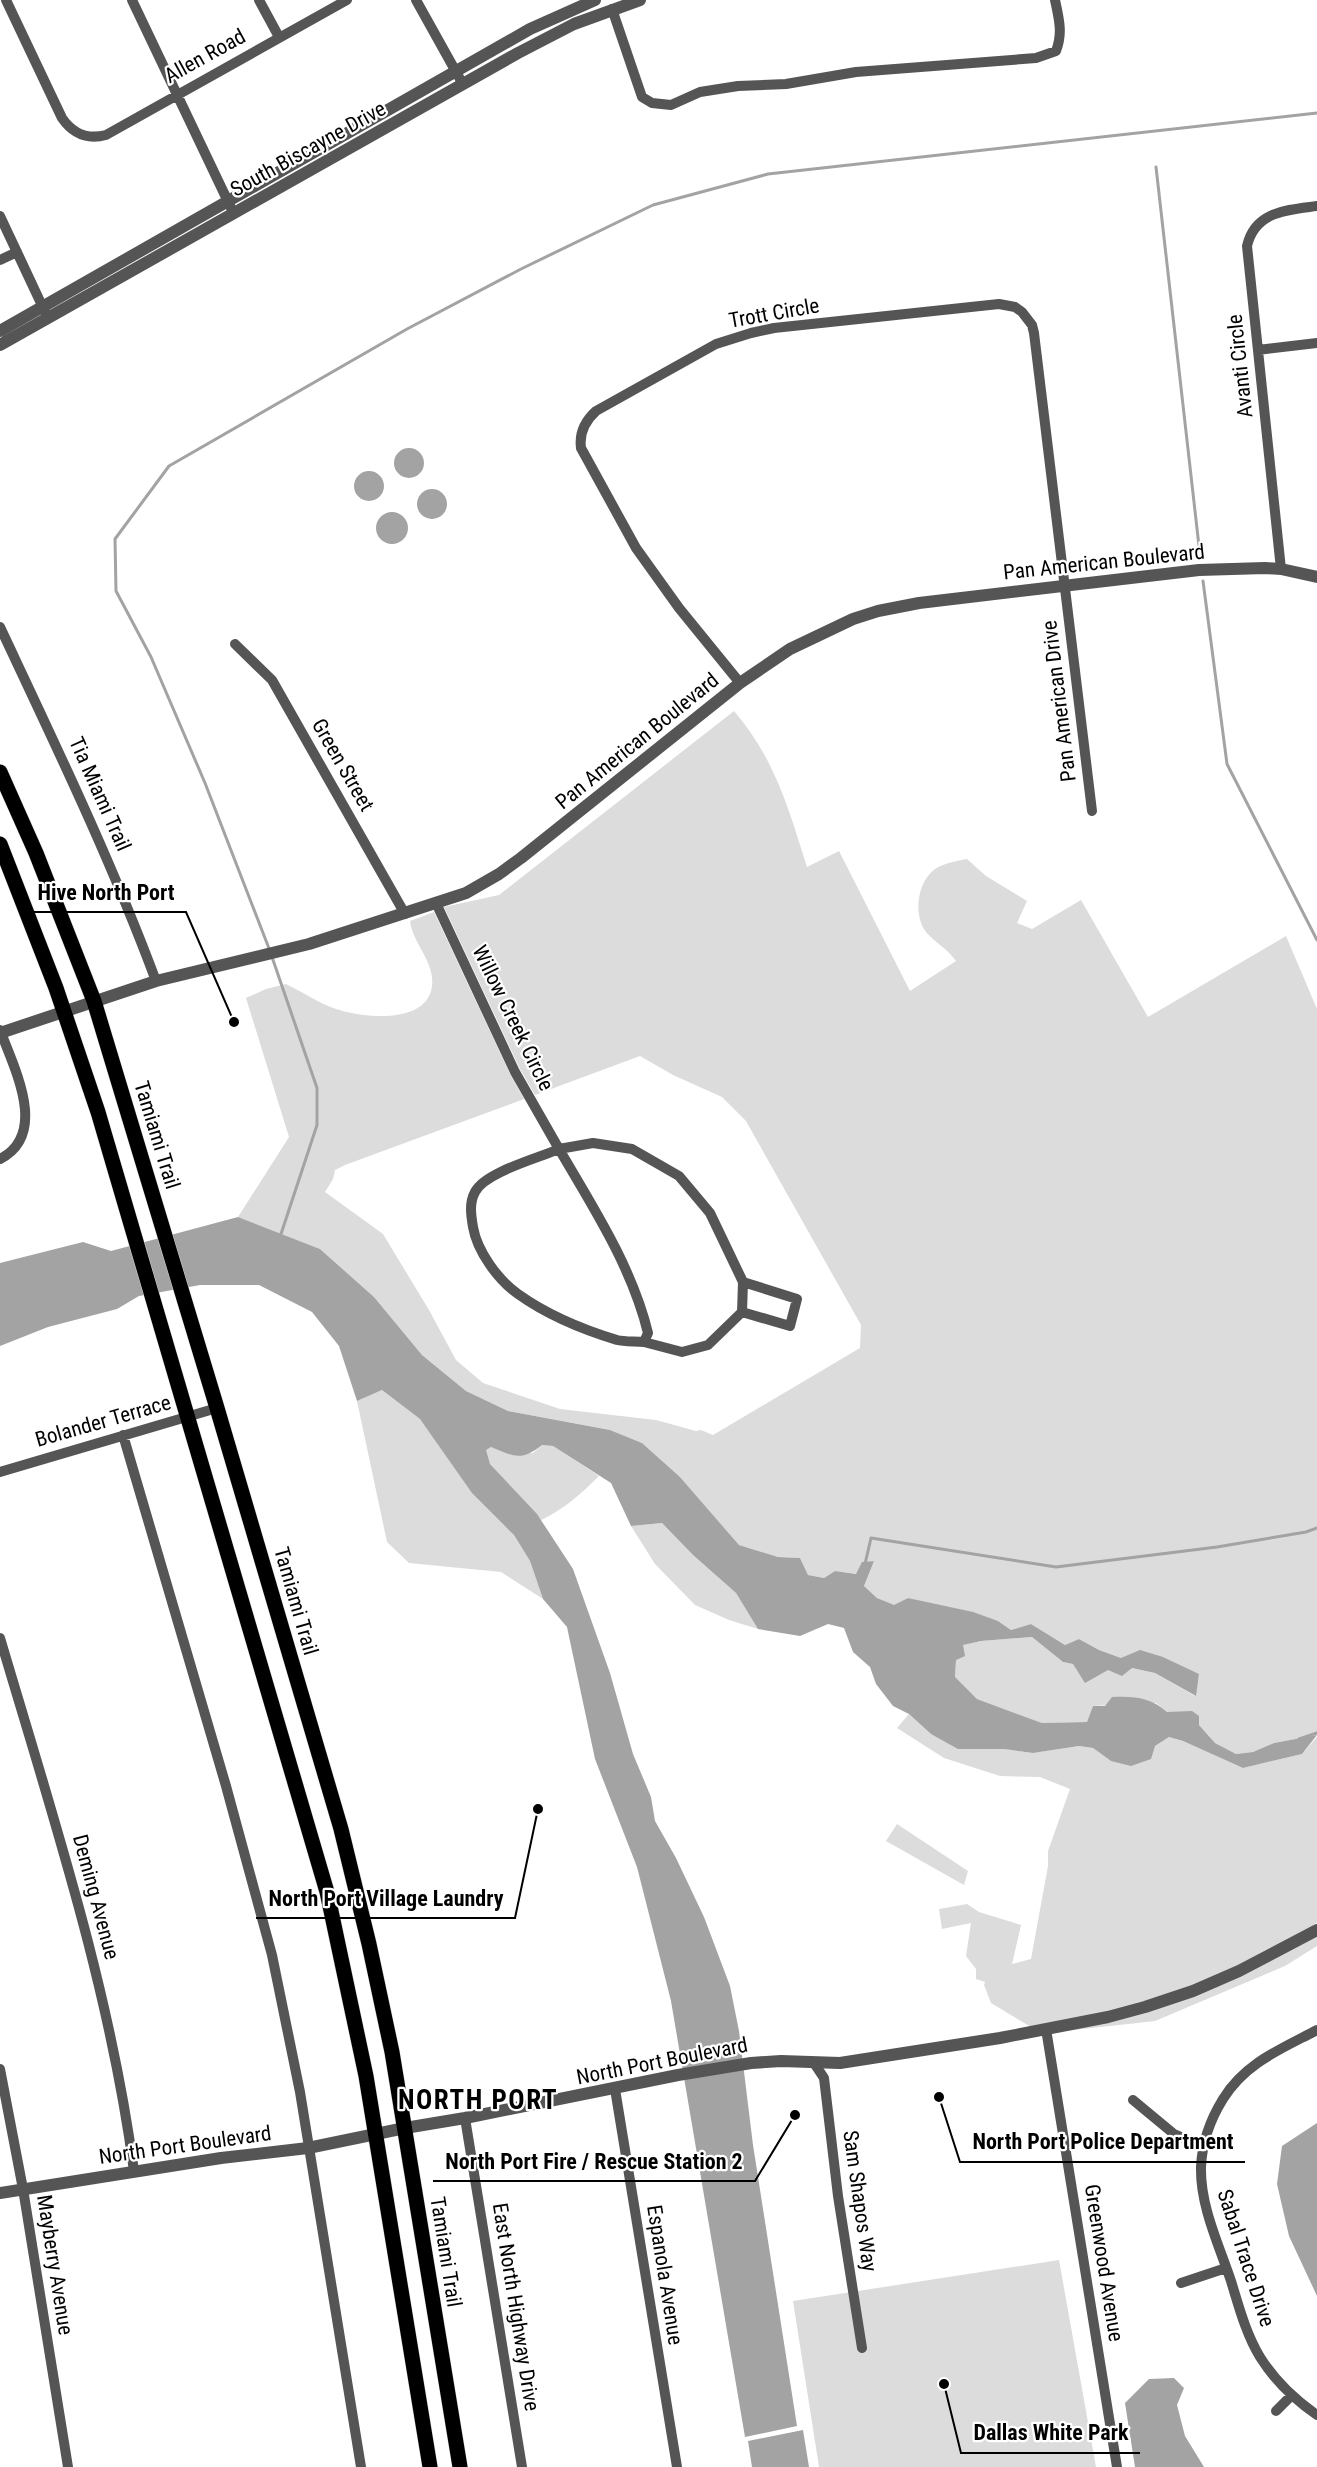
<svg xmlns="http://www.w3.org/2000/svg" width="1317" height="2467" viewBox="0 0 1317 2467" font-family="'Roboto Condensed',sans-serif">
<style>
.green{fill:#dcdcdc}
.water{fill:#a3a3a3}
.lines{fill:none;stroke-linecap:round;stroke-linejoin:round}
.stream{stroke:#a3a3a3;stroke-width:3}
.primary-casing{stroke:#dbdbdb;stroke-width:16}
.minor{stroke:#555;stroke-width:10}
.tertiary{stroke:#555;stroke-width:12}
.primary{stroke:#000;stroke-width:15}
.labels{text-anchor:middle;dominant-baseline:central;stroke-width:4.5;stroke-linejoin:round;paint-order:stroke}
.street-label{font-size:21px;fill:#000;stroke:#fff}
.district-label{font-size:27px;font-weight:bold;letter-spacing:1.5px;fill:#000;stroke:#fff}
.leader{fill:none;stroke:#000;stroke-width:2}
.callout-dot{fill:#000;stroke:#fff;stroke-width:2}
.callout-label{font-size:22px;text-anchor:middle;font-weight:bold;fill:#000;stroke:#fff;stroke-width:4.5;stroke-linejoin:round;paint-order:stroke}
</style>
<rect width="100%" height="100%" fill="#fff"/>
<!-- green -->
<path class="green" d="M734,711c41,48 54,96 73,156l32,-16 71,140 46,-30c-9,-13 -21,-18 -30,-29 -13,-17 -9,-50 9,-63 9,-6 22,-8 32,-10l19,17 41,25 -10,22 15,6 49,-29 67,117 138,-81 31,73v726l-43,8 -21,9 -17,2 -21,-11 -16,-18 -32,-13 -11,-9 -63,3 -6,16 -45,1 -65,-24 -22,-21 1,-19 6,-14 19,-4 51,-4 31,25 45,8 24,-2 23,5 40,23 4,-21 -36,-18 -42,1 -22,-8 -20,-11 -14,6 -34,-21 -20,6 -13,-9 -90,-23 -14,8 -17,-8 -13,-12 10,-25 -8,1 -9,12 -22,-3 -11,7 -16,-3 -8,-17 -22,-1 -39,-12 -59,-68 -38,-34 -32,-13 -102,-19 -42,-20 -44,-36 -48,-58 -54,-48 -82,-32 51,-80 -43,-139 20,-9 20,-5c17,8 32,19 50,25 27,9 91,16 96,-23 3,-24 -19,-42 -22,-65l24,-9 76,162 14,25 -179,66 -10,5 -2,9 -8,13 58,42 46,76 27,50 27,23 77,26 96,11 40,11 5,-1 12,5 147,-87 1,-23 -115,-204 -24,-24 -49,-22 -33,-19 -105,39 -15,-26 -76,-162 55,-12z
M382,1390l38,29 94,116 16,26 13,38 -42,-27 -92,-9 -22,-21 -30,-141z
M542,1445l11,1 46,30c-17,17 -36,34 -58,44l-51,-56 -5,-14 6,-3 11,4 31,2z
M662,1523l31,32 43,38 22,36 -29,-9 -34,-15 -40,-41 -24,-38z
M909,1714l22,20 56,15h17l29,4 46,-7 14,2 18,13 44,-15 14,-9 14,4 60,27 59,-14 15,-17v186c-48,32 -119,64 -175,80 -36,10 -74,16 -111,24l-40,-24 -7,-18 1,-3 -9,-3v-10l-10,-13 5,-33 -29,6 -3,-20 28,-5 12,8 42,13 -9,39 19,-5 17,-93v-15l22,-62 -30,-12 -40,-1 -56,-18 -47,-30z
M897,1824l71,47 -4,14 -78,-44z
M1317,1936v10l-32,20 -130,55 -90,10 177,-56z
M1059,2260l37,207h-277l-26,-166z"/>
<!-- water -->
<path class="water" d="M394 463a15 15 0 1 1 30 0a15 15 0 1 1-30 0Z
M354 486a15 15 0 1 1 30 0a15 15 0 1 1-30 0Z
M417 504a15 15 0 1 1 30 0a15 15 0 1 1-30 0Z
M376 528a16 16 0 1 1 32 0a16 16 0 1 1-32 0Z
M238,1217l82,32 54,48 48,58 44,36 42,20 102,19 32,13 38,34 59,68 39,12 22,1 8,17 16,3 11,-7 21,3 6,-12 12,-1 -10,25 13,12 17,7 14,-7 65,14 25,9 13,9 20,-6 34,21 14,-6 20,11 22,8 19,-8 23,7 36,17 -3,22 -41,-23 -23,-5 -10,8 -14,-6 -23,13 -12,-19 -10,-2 -31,-25 -51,4 -18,4 2,11 -9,4 -1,17 22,22 65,24 45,-1 6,-16h12l7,-9c22,-1 38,0 55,15l25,-1 7,5v9l16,18 21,11 17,-2 21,-9 43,-8 -15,19 -59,14 -60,-27 -14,-4 -14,9 -4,13 -20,7 -20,-5 -18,-13 -14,-2 -46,7 -29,-4h-46l-27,-15 -22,-20 -16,-8 -17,-22 -6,-17 -17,-15 -9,-24 -16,-4 -28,12 -42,-7 -22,-36 -43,-38 -31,-32 -31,3 -20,-43 -58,-37 -11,-1c-21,17 -29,11 -51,2l-5,3 4,14 47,50 36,55 37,104 23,81 18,43 4,24 21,37 28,59 26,69 9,45 14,114 44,281 -52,11 -74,-436 -34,-134 -42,-108 -28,-132 -24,-28 -13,-38 -16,-26 -42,-42 -52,-74 -38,-29 -25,11 -18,-55 -27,-34 -53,-27h-59l-61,11 -22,13 -69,18 -48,19v-83l83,-21 28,9z
M1317,2123v173l-28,-60 -12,-52 5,-38z
M1174,2378l10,10 -7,17 8,31 19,31h-69l-10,-64 24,-24z
M803,2430l6,37h-57l-4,-26z"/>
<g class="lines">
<!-- stream -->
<path class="stream" d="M1156,167l44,388
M1203,581l24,183 90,176
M270,951l-65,-168 -54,-126 -35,-66 -1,-52 54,-73 238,-137 114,-60 132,-64 115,-31 549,-61
M272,957l45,131v37l-37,112
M865,1564l6,-26 185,29 161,-20 89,-15 11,-4
M1299,1739l18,-6"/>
<!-- primary casing -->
<g class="primary-casing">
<path id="primary" d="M0,772l36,81 58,148 123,407 124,421 28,115 23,108 68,415
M0,844l56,144 42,124 229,780 39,184 64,391"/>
</g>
<!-- minor -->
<path class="minor" d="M6,0l56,118c11,16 25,22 44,17l241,-135
M132,0l101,212
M259,0l20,37
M416,0l44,79
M612,9l30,88 10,6 19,2 29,-13 38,-6 48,-2 70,-12 180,-14 20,-7c7,-18 3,-32 -1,-51
M0,216l46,98
M0,260l17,-8
M1258,350l59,-7
M1281,569l-34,-323c8,-35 40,-36 70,-40
M0,627c55,117 111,233 156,354
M235,644l37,36 133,234
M740,683l-61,-75 -43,-60 -55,-100c-2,-15 4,-27 15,-37l120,-67 35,-11 23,-5 225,-24 16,3 7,5 10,13 2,8 58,478
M436,903l79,169 44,77 34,-6 39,6 47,27 31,37 33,69 -1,30 -34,33 -26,7 -38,-10
M0,1030c14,38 49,104 0,129
M559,1149c34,58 73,118 89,184l-4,9c-9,-1 -19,0 -27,-2 -33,-10 -71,-26 -99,-46 -20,-14 -41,-43 -45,-67 -2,-12 -4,-24 2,-35 10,-20 64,-34 84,-43z
M742,1312l48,14 7,-27 -54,-17
M123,1435l103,351 46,169 28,137 61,375
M0,1472l217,-64
M0,1638c52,176 110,351 134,533
M1046,2029l71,438
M1317,2030c-36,19 -72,33 -94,69 -13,21 -21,44 -22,68 -1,39 18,78 30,114 8,26 15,53 29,76 15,24 34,42 57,58
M814,2063l10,15 14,118 24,152
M0,2069l23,120 45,278
M615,2089l62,378
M1133,2100l41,34 29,12
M465,2118l57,349
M1181,2283l45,-15
M1276,2411l15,-15"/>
<!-- tertiary -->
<path class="tertiary" d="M0,331l530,-302 65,-29
M0,345l518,-292 56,-29 66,-24
M0,1033l156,-52 153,-37 157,-51 33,-19 22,-16 219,-175 50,-34 63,-30 25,-8 41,-8 280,-33 66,-2 16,1 36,8
M0,2193l221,-35 87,-10 97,-20 60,-10 213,-43 73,-12 30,-2 59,2 160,-25 108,-21 37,-10 48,-16 46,-20 78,-41"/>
<!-- primary -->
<use href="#primary" class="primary"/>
</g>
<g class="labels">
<!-- street labels -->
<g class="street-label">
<text transform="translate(205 56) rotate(-29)">Allen Road</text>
<text transform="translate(308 149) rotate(-29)">South Biscayne Drive</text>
<text transform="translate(774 313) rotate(-10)">Trott Circle</text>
<text transform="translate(1240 366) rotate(-96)">Avanti Circle</text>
<text transform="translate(1104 562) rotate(-6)">Pan American Boulevard</text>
<text transform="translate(1059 701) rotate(-97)">Pan American Drive</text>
<text transform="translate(637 741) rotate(-39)">Pan American Boulevard</text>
<text transform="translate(343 765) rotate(60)">Green Street</text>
<text transform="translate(100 794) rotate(66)">Tia Miami Trail</text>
<text transform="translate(513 1018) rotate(64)">Willow Creek Circle</text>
<text transform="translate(157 1135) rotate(73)">Tamiami Trail</text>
<text transform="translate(103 1421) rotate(-16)">Bolander Terrace</text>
<text transform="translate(296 1601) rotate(74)">Tamiami Trail</text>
<text transform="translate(96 1897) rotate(75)">Deming Avenue</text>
<text transform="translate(662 2061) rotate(-11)">North Port Boulevard</text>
<text transform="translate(185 2145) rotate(-8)">North Port Boulevard</text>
<text transform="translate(860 2201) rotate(82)">Sam Shapos Way</text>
<text transform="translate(446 2252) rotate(81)">Tamiami Trail</text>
<text transform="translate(1246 2258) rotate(72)">Sabal Trace Drive</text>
<text transform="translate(1104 2263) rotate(81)">Greenwood Avenue</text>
<text transform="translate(55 2265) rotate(81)">Mayberry Avenue</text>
<text transform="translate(665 2275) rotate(81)">Espanola Avenue</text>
<text transform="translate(516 2307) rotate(81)">East North Highway Drive</text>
</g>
<!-- district labels -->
<g class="district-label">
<text x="478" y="2100">NORTH PORT</text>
</g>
</g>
<!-- callouts -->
<path class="leader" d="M234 1022L186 912H25M538 1809L515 1918H256M939 2097L960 2162H1245M795 2115L755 2181H433M944 2384L961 2453H1140"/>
<g class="callout-dot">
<circle cx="234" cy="1022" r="6"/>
<circle cx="538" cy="1809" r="6"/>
<circle cx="939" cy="2097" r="6"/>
<circle cx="795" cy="2115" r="6"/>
<circle cx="944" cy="2384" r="6"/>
</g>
<g class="callout-label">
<text x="106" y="900">Hive North Port</text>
<text x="386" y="1906">North Port Village Laundry</text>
<text x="1103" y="2149">North Port Police Department</text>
<text x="594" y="2169">North Port Fire / Rescue Station 2</text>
<text x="1051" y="2440">Dallas White Park</text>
</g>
</svg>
